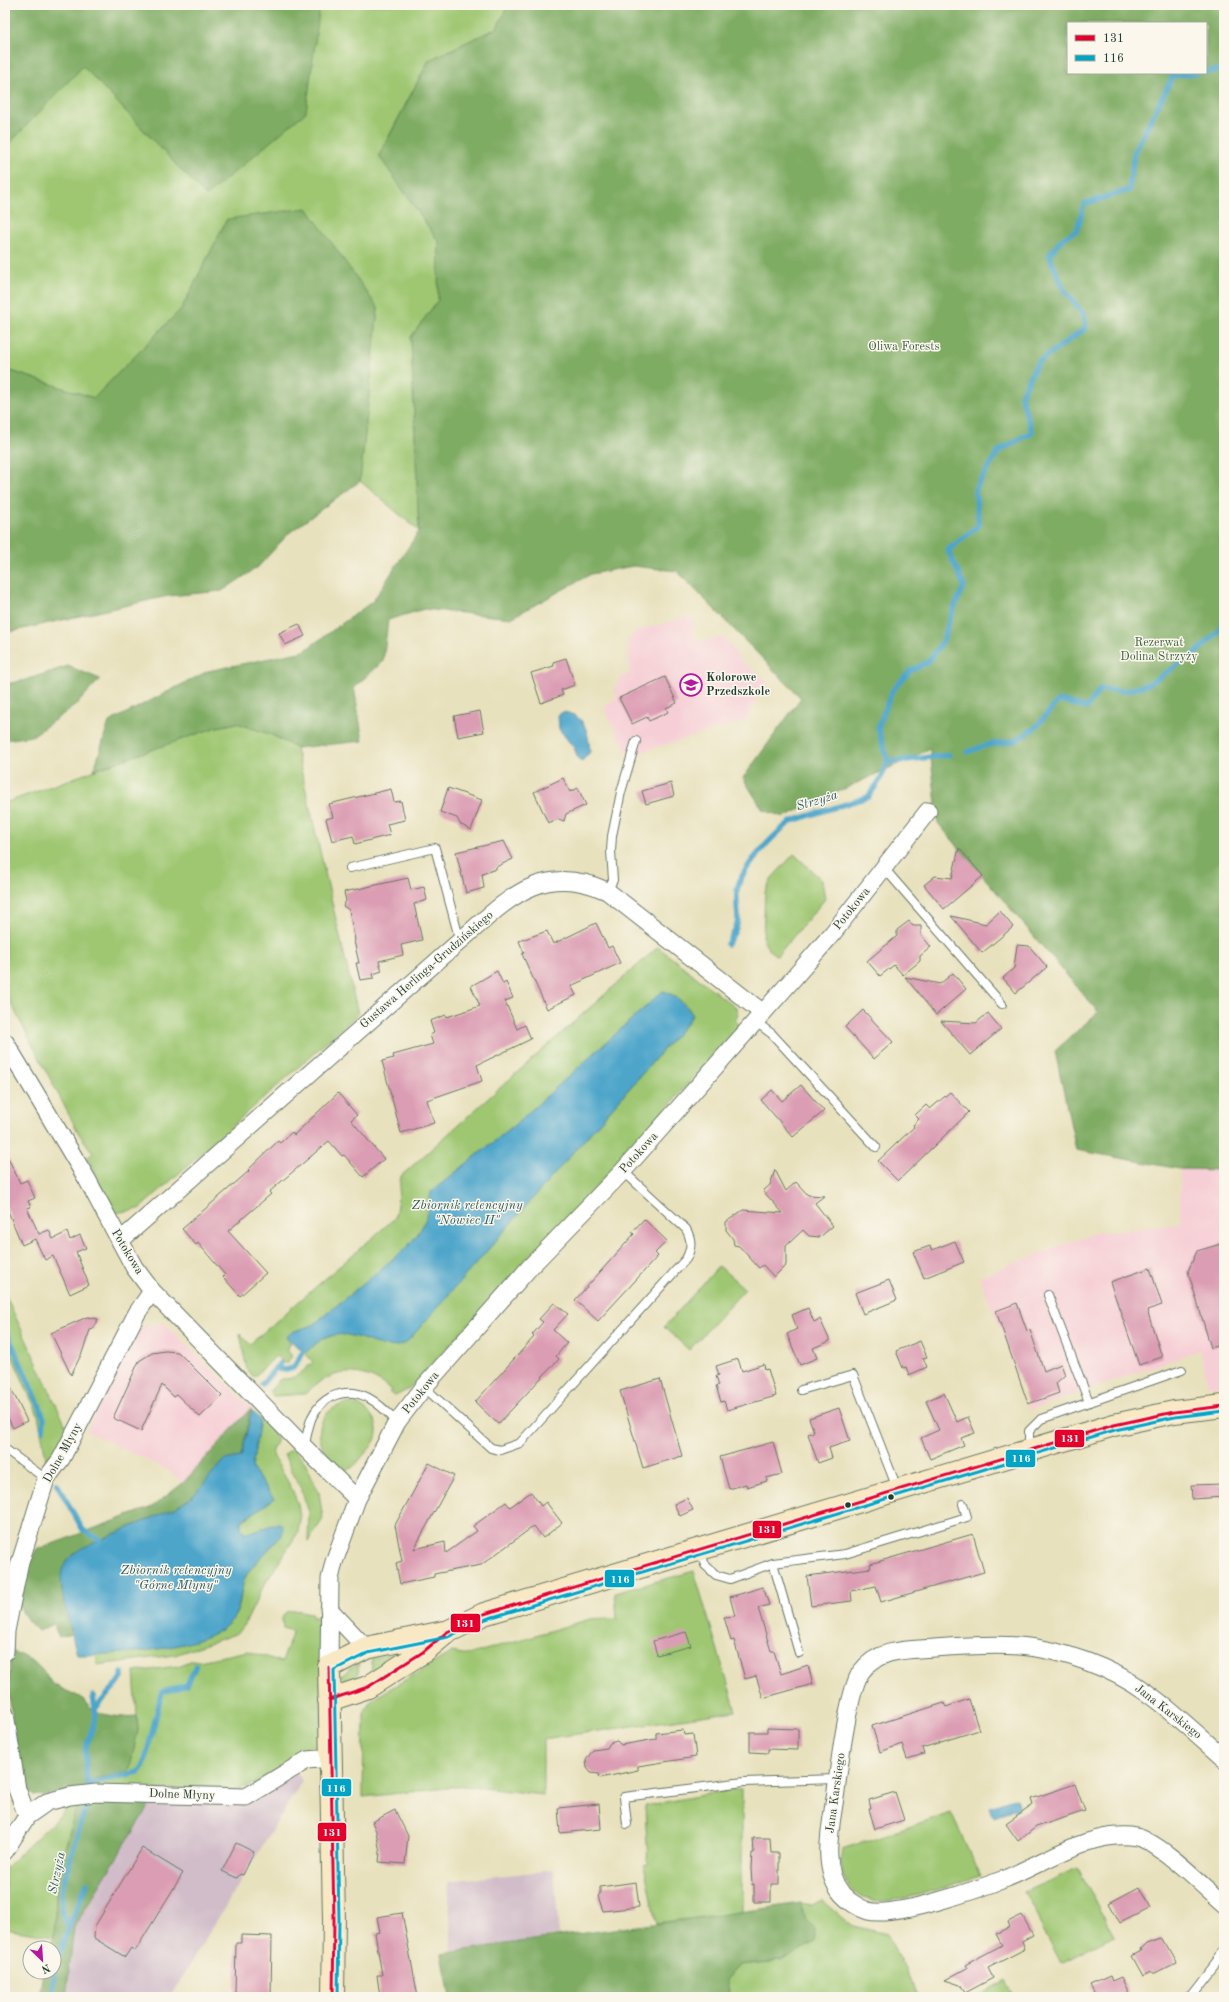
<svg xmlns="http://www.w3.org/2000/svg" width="1229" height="2002" viewBox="0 0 1229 2002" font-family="'Old Standard TT',serif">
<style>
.built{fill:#f6cfd6}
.industrial{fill:#d1bdc9}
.green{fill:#9fc772;stroke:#5f8253}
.forest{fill:#7fac64;stroke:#4f744c;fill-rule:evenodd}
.water{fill:#4da5ca;stroke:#36717f}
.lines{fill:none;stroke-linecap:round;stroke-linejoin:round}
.stream{stroke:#4da5ca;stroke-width:5.5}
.building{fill:#db9db3}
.lane-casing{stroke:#657664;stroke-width:10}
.street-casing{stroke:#657664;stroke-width:19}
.secondary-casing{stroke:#657664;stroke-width:24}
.lane{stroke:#fff;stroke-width:8}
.street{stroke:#fff;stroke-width:17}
.secondary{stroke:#f8e8c3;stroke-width:22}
.bus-1-casing{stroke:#fbf7ec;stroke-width:6}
.bus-2-casing{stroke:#fbf7ec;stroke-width:6}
.bus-1{stroke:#e4002b;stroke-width:3}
.bus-2{stroke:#02a4c6;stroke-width:3}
.bus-dot{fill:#1f3d34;stroke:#fbf7ec;stroke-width:1.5}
.labels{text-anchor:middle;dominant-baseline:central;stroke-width:3;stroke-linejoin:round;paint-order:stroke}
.park-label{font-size:12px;fill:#3f6044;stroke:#fbf7ec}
.poi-label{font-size:12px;font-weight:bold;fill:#1f3d34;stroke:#fbf7ec;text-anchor:start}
.street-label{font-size:12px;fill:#1f3d34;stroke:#fbf7ec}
.water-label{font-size:13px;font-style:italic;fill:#2d5c61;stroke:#fbf7ec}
.line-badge{stroke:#fbf7ec;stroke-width:1.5}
.badge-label{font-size:11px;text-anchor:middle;font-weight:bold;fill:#fff}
</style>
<rect width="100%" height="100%" fill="#fbf7ec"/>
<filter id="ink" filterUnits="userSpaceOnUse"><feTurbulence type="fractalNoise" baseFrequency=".025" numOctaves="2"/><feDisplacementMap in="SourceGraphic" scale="8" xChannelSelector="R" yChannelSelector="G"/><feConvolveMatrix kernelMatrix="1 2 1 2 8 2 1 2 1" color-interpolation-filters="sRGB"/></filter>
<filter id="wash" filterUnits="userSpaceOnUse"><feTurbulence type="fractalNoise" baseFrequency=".012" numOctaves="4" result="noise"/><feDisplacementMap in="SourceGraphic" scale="16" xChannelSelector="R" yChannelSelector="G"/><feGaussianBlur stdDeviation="0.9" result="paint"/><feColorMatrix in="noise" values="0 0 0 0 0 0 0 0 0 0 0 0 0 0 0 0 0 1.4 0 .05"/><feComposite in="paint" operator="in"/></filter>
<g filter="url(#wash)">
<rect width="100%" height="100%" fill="#e8e1bd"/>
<!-- built -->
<path class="built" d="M685,617l8,1 1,5 -3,12 6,5 8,1 19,-4 18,25 25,19 -22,40 -101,30 -4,4 -13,-3 -22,-42v-4l12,-8 -3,-8 6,-12 10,-5 -2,-30 6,-11z
M1180,1169l44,1v217l-16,-2 -8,-35 -170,60 -25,-71 -26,-62 115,-44 86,-9z
M164,1323l87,85 -68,75 -13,-12 -84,-40 52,-104z"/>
<!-- industrial -->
<path class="industrial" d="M297,1772l5,9 -132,216h-104l8,-70 77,-125 85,1z
M554,1870l5,65 -107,18 -4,-72z"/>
<!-- green -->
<path class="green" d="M320,5h188l-11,23 -68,32 -50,95 60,87 -1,58 -27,37 8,194 -59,-50 18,-173 -151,-89 -45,89 -88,90 -89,-29v-221l78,-82 123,130z
M237,723l35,12 24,13 62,266 -219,195 -24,4 -28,-55 6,-5 -14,-19 -74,-142v-189l162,-59 50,-17z
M794,854l28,26 3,19 -48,57 -8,-6 -6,-10 2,-48 6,-13z
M658,947l78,61 2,7 -3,6 4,4 -97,112 -233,252 -14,7 -6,-4 2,-2c-28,-25 -61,-22 -86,4l-32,2 -4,-4 11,-13c16,1 22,-7 33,-17l-8,-9 16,-13 16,-6 71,7 278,-317 6,-8c-1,-10 -19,-23 -29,-25l-146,132 -86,69c-4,28 -6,35 -25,56l-93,77 -21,7 -6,6 5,5 -5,6 6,7 -5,7h-3l-8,-7 -22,21 -7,-7 -7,-36 10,10 145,-126 6,-42z
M719,1266l26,23 -56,61 -25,-23z
M5,1294l60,130 6,4 -20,32 -4,4 -9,-49 -33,-75z
M351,1403c17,3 33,22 23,39 -3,6 -8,10 -12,15 -5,6 -8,11 -16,13 -34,-14 -38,-63 5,-67z
M260,1419c6,6 18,13 16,22 -1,5 -5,7 -4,12 12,26 36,51 25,81l-34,53 -19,39 -9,8 -60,21 -78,10 -1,-11c34,-1 122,-6 140,-40 6,-11 4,-27 10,-38 5,-10 28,-31 36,-41l-3,-12 -35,11v-4l-3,-1v-7l33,-23 -22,-31z
M292,1448l13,14 14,30 4,27 -15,23 1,-30 -9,-25 -16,-32z
M694,1571l42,140 -193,28v56l-77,-9 -103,11 1,-84 7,-13 81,-48 16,3 122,-36 17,-1 10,2 -2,-27z
M294,1610l17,3 1,4h10l-1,129 -9,2 -54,34 -21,8 -146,-1 2,-10 36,-7 9,-42 -4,-58 44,-6 15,-6 6,1 49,-10 34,11 11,-31 -10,-3 -1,-10 4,-6z
M423,1643l-52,35 1,-19z
M359,1663l-2,20 -12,-2 -3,-3v-3z
M729,1790h13v122l-86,11 -12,-58 4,-1 -3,-58z
M77,1804l-20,75 -3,58 -49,-8v-61l65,-62z
M951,1813l29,63c-28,8 -85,31 -113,23 -8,-2 -17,-10 -21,-17 -5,-11 -6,-21 -4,-33z
M1078,1868l36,68 -53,27 -37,-71z
M822,1900l31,26 34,8 32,63h-189l-4,-17 13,-15 42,-4 34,-32 -8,-9 -7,-17 11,2z
M1006,1980l9,17h-40z"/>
<!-- forest -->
<path class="forest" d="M5,5h315l-14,107 -100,84 -123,-130 -78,82z
M508,5h716v1165l-44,-1 -104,-19 -21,-99 43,-39 -160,-189 -8,-74 -146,68 -21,-7 -20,-32 58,-80 -124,-127 -44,-5 -42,8 -80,44 -87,-9 -36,11 -5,42 -29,25 9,54 -67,7 -24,-13 -35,-12 -20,4 -123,43 15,-48 99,-51 96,-20 69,-50 46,-70 -8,-194 27,-37 1,-58 -60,-86 50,-96 68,-32zM1068,23h138v50h-138z
M307,208l71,100 -18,173 -71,52 -31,34 -36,24 -54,5 -163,37v-264l89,29 88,-90 45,-89z
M68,666l32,13 -24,26 -44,31 -27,4v-56l17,-3z
M251,1408l-10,49 -16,3 -33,37 -17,11 -75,32 -33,71 5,23 -13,3 -6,-13 -15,7c-33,-30 -17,-47 -2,-81l116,-43 31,-24z
M12,1650l22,12 12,12 6,10 30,14 8,10 13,6 17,3 17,-1 1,14 -9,42 -35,7 -3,10 -57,7 -9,-8 -5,-14 -12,-87z
M94,1801l57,1 -77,125 -8,70h-27l4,-25h11v-24h-5l5,-11 3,-58 20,-75z
M800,1903l7,17 8,9v12l-34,20 -42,4 -13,15 4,17h-280l-8,-43c119,-20 239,-32 358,-51z"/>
<!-- water -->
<path class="water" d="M563,712c23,3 25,20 27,40l-8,9 -3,-1 -5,-12 -15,-19 -1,-14z
M663,991c12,3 20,13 29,22l-3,7 -281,321c-20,17 -48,-10 -72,-6 -12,1 -22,10 -31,18l-19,-16 6,-5 21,-7 93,-77c19,-21 21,-28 25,-56l86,-69z
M252,1410l8,9 -8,49 22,31 -33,22v8l3,1v4l35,-11 4,2 -1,10c-8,9 -32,32 -36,41 -7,14 -4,31 -14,44 -23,30 -118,35 -155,35 -4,-19 -20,-68 -15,-85 4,-10 10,-14 18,-21l95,-41 17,-11 33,-37 16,-3z
M1016,1798l3,10 -25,9 -4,-10z"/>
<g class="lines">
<!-- stream -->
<path class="stream" d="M1206,72l18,-3
M967,752l20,-7 28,-4 21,-14 23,-27 28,8 13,-19 26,2 23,-7 49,-33 21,-20 5,-12
M888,762l-10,-34 14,-37 18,-20 18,-9 15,-21 8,-26 13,-29 -16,-36 31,-25 -4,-36 24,-38 33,-19 -11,-36 16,-33 49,-35 -2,-13 -20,-25 -15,-35 13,-16 15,-9 7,-26 45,-14 5,-37 39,-77 23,-3
M727,944c18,-27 8,-27 10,-53 2,-21 38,-58 55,-70l76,-24 12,-17 8,-18 61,-7
M5,1329l35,78 4,12 -1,11
M275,1368l11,2 7,-2 10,-16
M262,1384l18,-21
M57,1484l26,46 17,10
M93,1696l3,20 -11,35 2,33 52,-12 5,-7 18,-73 25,-7 9,-20
M95,1709l27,-31v-5
M69,1927l18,-44
M54,1968l15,-41 -7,-15v-24l24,-83
M52,1997l2,-25"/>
</g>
<g id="blocks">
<!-- building -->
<path class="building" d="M299,624l6,12 -20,9 -6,-12z
M566,658l9,27 -14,5 2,5 -22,8 -10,-30 23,-7 -1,-4z
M665,677l12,26 -11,5 2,4 -19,9 -2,-4 -15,7 -13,-26z
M480,711l4,21 -26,5 -4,-21z
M563,778l7,14 8,-4 8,17 -20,9 -2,7 -6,-2 -10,4 -14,-31z
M671,783l3,13 -28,8 -4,-13z
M448,788l34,12 -11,30 -11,-6 -3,-6 -17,-6z
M391,789l3,13 7,-1 4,19 -18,4 3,11 -35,9 -2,-8 -21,5 -6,-22 7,-2 -4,-13z
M504,841l9,18 -17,8v2l-14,5 2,14 -18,5 -10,-41z
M959,848l24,28 -39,33 -20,-24 11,-9 17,2z
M408,878l3,12 13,-3 3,13 -13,4 8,36 -21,5 2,10 -24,6 3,10 -9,3 1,4 -14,2 -4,-17h3l-5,-22 1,-1 -6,-30 -6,-4 3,-5 -2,-9z
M1000,911l13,16 -31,26 -31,-37 35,8z
M909,921l4,5h8v9l10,12 -11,9v5l-17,14 -9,-10 -14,11 -13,-15 30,-25v-6z
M596,923l12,25 4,-2 8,17 -49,23 5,9 -29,14 -25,-55 2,-1 -5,-12 28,-10 6,13z
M1017,945l12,1 18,21 -31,26 -13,-15 11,-10z
M497,971l6,13 3,-2 7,16 -8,3 12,28 8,-4 6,14 -54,26 5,16 -55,19 7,23 -33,10 -19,-72 12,-3 -1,-3 40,-11 -3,-9 4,-2 -4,-12 16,-6 1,2 33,-11 -9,-20z
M953,973l13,16 -30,26 -31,-38 35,7z
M863,1010l30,32 -19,17 -29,-32z
M988,1013l13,16 -31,26 -29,-34 35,2z
M801,1085l23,26 -31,26 -32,-37 11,-10 10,11z
M950,1092l19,20 -71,69 -20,-20 36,-34 -1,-2 6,-6 -4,-4 11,-10 4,4z
M338,1093l19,22 -6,5 33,39 -21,18 -19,-22 -2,1 -13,-15 -60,51 2,2 -43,37 38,42 -26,23 -17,-19 2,-2 -27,-32 -2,2 -14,-16 67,-58 -1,-1 30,-29 2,2 12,-11 2,3z
M5,1151l15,32 7,-3 8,18 -7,3 3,6 -4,1 12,26 10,-4 4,9 14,-7 3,8 10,-5 6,13 -10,4 13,33 -19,9 -17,-38 -8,4 -10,-21 -13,6 -17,-41z
M775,1170l11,21 10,-9 12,13 16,1 -9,7 18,23 -13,11 -11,-1 -6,-6 -17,16v19l-12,12 -11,-12 -4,3 -20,-22 -5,-1 -1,-6 -7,-9v-8l17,-12 40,3 -20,-22 7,-6z
M644,1219l23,22 -12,12 3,3 -60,65 -23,-21 59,-66 -2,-2z
M955,1241l9,21 -40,16 -11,-26 17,-6 2,4z
M1224,1243v101l-13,4 -23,-77 9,-20z
M1150,1268l12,37 -15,5 15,47 -23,8 -29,-83z
M889,1280l8,20 -34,14 -8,-21z
M554,1303l14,11 -15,16 14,13 -11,13 3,3 -61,65 -23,-22 59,-65 -2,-2 11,-13 -4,-3z
M1017,1303l10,28 3,-1 14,41 17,-7 4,11 -9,8 3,10 -31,11 -32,-93z
M808,1308l6,14 6,-3 10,22 -17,7 4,10 -17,7 -13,-31 10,-5 -5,-14z
M87,1317l11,2 -5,10 -3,1 -8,23 -11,22 -20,-42z
M920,1341l7,16 -4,1 4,9 -18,8 -3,-8 -3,1 -7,-17z
M165,1351l13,1 44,44 -22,21 -23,-22 -3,2 -12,-12 -21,46 -28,-13 26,-57 13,-8z
M738,1359l4,12 22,-7 1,6 3,-1 8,27 -49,14 -3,-9 -3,1 -5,-16 3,-1 -3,-9 3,-1 -3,-9z
M5,1376l22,45 -14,7 -8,-16z
M660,1379l22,77 -39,12 -23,-77z
M944,1393l13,29 11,-5 7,16 -14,5 3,7 -34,14 -9,-21 18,-8 -13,-29z
M839,1408l11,33 -21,7 3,10 -14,5 -10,-29 6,-2 -5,-14z
M773,1442l9,32 -16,4 1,3 -20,6 -1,-3 -17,5 -9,-32z
M429,1463l25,13 -40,73 31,-7 1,11 31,-22 -4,-5 33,-24 4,5 21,-15 10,14 5,-4 16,21 -19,15 -9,-12 -53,39 -47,9v3l-34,7 -4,-21 6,-2 -7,-36z
M1224,1484v13l-32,2 -1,-14z
M687,1498l6,12 -13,6 -6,-12z
M973,1534l11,38 -103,30 -5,-16 -25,5 1,10 -41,5 -4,-30 64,-8 -1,-4z
M763,1587l6,18 -11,3 13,43h3l7,23 27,-9 5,19 -50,14 -7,-22 -11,3 -11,-39 -3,1 -7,-24 11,-1 -5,-19z
M686,1632l5,14 -34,9 -4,-14z
M969,1699l10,31 -57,18 2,6 -17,5 -5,-15 -22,8 -8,-26 72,-23 2,4z
M767,1728l31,1v21l-30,-1v4l-18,-1v-20h17z
M683,1730l1,5 9,-1 3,23 -58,9v4l-38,8 -1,-4 -8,-1 -4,-5 -1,-8 7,-10 14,-2 3,-5 7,-2 4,4 35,-6v-6z
M1075,1784l10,27 -49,16 -18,14 -12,-17 27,-19 -2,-6z
M895,1792l9,28 -29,9 -6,-20h2l-2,-9z
M599,1804l2,25 -41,4 -2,-25z
M395,1810l13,26 -3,28 -26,-2 1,-9 -4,-22 -4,-9z
M753,1838h17l1,15h8v31h-8v18h-17v-18l-2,1 -1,-17 1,-15h2z
M236,1843l18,9 -11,23 -3,-1 -3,4 -15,-7z
M142,1848l41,25 -48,78 -4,-3 -6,9 -31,-19 1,-12z
M636,1882l3,25 -36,4 -5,-15 2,-2v-7z
M1139,1887l11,21 -30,15 -11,-20z
M402,1913l16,84h-38l-3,-22h5l-7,-42 5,-1 -3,-15z
M1022,1915l11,20 -11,6 3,8 -37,19 5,10 -28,15 -5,-8 -15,-5 22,-12 -2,-3 37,-20 -6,-11 14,-7 -2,-5z
M241,1935l31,1 -1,61h-31v-3h-5l1,-51h5z
M1161,1938l14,25 -22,11 -1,-2 -9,4 -11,-20 9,-5 -1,-2 6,-6z
M1110,1976l2,5 9,-4 10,20h-35l-6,-12z"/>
</g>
</g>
<g filter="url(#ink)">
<use href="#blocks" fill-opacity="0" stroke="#657664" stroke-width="1"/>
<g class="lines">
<!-- lane casing -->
<g class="lane-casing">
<path id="lane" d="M350,868l85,-20 25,93
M884,868l118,136
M607,891l6,-11 -2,-29 1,-15 9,-44 15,-51
M756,1022l16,12 104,113
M1048,1295l41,107
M424,1387l67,61 9,2 20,-7 166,-184c6,-11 6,-19 0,-30l-63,-58
M801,1390l52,-15 44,113
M304,1447c3,-10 4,-21 8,-30 4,-8 11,-16 19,-20 28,-13 48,6 66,25
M5,1449l41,30
M1029,1450v-19l12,-12 141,-49
M700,1551l5,14 11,10 14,4 43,-16 72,-9 122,-37 -4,-13
M773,1563l26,90
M627,1824l-3,-27 120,-15 93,-3
M1190,1997l34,-44"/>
</g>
<!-- street casing -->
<g class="street-casing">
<path id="street" d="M5,1042l82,137 47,88 18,24 152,156 53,52
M120,1241l340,-300c47,-41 81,-80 147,-50l156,122
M329,1609l37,39
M5,1652l1,-21 13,-65 27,-87 15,-20 76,-146 15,-22
M329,1667l1,-88 4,-17 23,-63 40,-77 27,-35 106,-120 93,-96 169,-191 40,-46 96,-123
M5,1714l12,75 10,27
M1224,1758c-25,-22 -50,-46 -77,-65 -34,-25 -86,-44 -128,-47 -28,-2 -58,0 -85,2 -26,2 -56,0 -73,24 -12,17 -22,94 -25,119 -4,31 -17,76 6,103 6,7 17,14 26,17 28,7 111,-22 139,-33 38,-16 87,-49 129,-41 23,4 69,51 88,67
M5,1851l22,-35 20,-14 23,-6 26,-3 150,4 61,-37 24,-2"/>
</g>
<!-- secondary casing -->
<g class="secondary-casing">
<path id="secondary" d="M329,1700l39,-13 55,-35 24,-20 37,-18 630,-189 60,-13 50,-6
M333,1997l1,-78 -5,-252 37,-19 78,-16"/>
</g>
<!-- lane -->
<use href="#lane" class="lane"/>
<!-- street -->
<use href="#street" class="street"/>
<!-- secondary -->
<use href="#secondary" class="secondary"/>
<!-- bus-1 casing -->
<g class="bus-1-casing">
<path id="bus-1" d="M329,1667l5,252 -1,78
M329,1700l39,-13 55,-35 24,-20 37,-18 630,-189 60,-13 50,-6"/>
</g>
<!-- bus-2 casing -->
<g class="bus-2-casing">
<path id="bus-2" d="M338,1997l1,-78 -5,-249 34,-17 80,-16 38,-18 629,-189 60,-13 49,-6"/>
</g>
<!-- bus-1 -->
<use href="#bus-1" class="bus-1"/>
<!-- bus-2 -->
<use href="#bus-2" class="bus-2"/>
</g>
</g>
<!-- icons -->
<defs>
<g id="school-ring" transform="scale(1.15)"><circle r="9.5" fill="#fbf7ec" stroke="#b5179e" stroke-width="1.5"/><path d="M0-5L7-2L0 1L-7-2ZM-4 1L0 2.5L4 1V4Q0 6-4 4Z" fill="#b5179e"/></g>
</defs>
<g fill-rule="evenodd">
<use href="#school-ring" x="691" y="685"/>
</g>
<!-- markers -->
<g class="bus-dot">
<circle cx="891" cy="1497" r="3.5"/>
<circle cx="848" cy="1505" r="3.5"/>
</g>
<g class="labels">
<!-- park labels -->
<g class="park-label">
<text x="904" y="347">Oliwa Forests</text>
<text x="1159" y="643">Rezerwat<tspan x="1159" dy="14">Dolina Strzyży</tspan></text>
</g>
<!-- poi labels -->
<g class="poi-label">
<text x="706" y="678">Kolorowe<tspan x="706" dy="14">Przedszkole</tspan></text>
</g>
<!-- street labels -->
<g class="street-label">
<text transform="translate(852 909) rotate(-51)">Potokowa</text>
<text transform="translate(427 970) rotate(-41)">Gustawa Herlinga-Grudzińskiego</text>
<text transform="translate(639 1153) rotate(-48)">Potokowa</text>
<text transform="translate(127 1252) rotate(59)">Potokowa</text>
<text transform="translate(421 1393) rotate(-51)">Potokowa</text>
<text transform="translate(63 1453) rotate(-61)">Dolne Młyny</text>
<text transform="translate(1168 1712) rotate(38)">Jana Karskiego</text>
<text transform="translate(836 1793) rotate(-82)">Jana Karskiego</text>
<text transform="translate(182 1795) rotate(2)">Dolne Młyny</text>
</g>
<!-- water labels -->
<g class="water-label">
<text transform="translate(817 801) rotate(-17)">Strzyża</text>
<text x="467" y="1205">Zbiornik retencyjny<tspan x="467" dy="15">"Nowiec II"</tspan></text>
<text x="176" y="1570">Zbiornik retencyjny<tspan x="176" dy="15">"Górne Młyny"</tspan></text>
<text transform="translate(57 1873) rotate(-78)">Strzyża</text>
</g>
</g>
<g class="line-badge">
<rect x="1054" y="1429" width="31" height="19" rx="4" fill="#e4002b"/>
<rect x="1005" y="1449" width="31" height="19" rx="4" fill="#02a4c6"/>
<rect x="752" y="1520" width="30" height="19" rx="4" fill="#e4002b"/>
<rect x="604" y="1569" width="31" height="19" rx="4" fill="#02a4c6"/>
<rect x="450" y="1613" width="31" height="20" rx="4" fill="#e4002b"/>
<rect x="321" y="1778" width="31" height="19" rx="4" fill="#02a4c6"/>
<rect x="317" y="1822" width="30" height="20" rx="4" fill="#e4002b"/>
</g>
<g class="badge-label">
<text x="1070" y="1442">131</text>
<text x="1021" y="1462">116</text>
<text x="767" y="1533">131</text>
<text x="620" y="1583">116</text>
<text x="465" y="1627">131</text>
<text x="336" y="1792">116</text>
<text x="332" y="1836">131</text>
</g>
<!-- margin -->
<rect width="1229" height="2002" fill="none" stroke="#fbf7ec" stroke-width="20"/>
<!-- legend -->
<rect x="1067" y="22" width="140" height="52" fill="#fbf7ec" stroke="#a3ada2"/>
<rect x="1075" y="35" width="20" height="6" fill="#e4002b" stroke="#a3ada2"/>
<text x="1103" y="42" font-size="12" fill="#1f3d34">131</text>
<rect x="1075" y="55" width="20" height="6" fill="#02a4c6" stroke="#a3ada2"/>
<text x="1103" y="62" font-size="12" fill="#1f3d34">116</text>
<!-- north arrow -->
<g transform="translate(42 1960) rotate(155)"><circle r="19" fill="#fbf7ec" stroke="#a3ada2"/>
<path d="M0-3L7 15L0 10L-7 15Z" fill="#b5179e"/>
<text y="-6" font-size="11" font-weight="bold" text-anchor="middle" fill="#1f3d34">N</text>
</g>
</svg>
